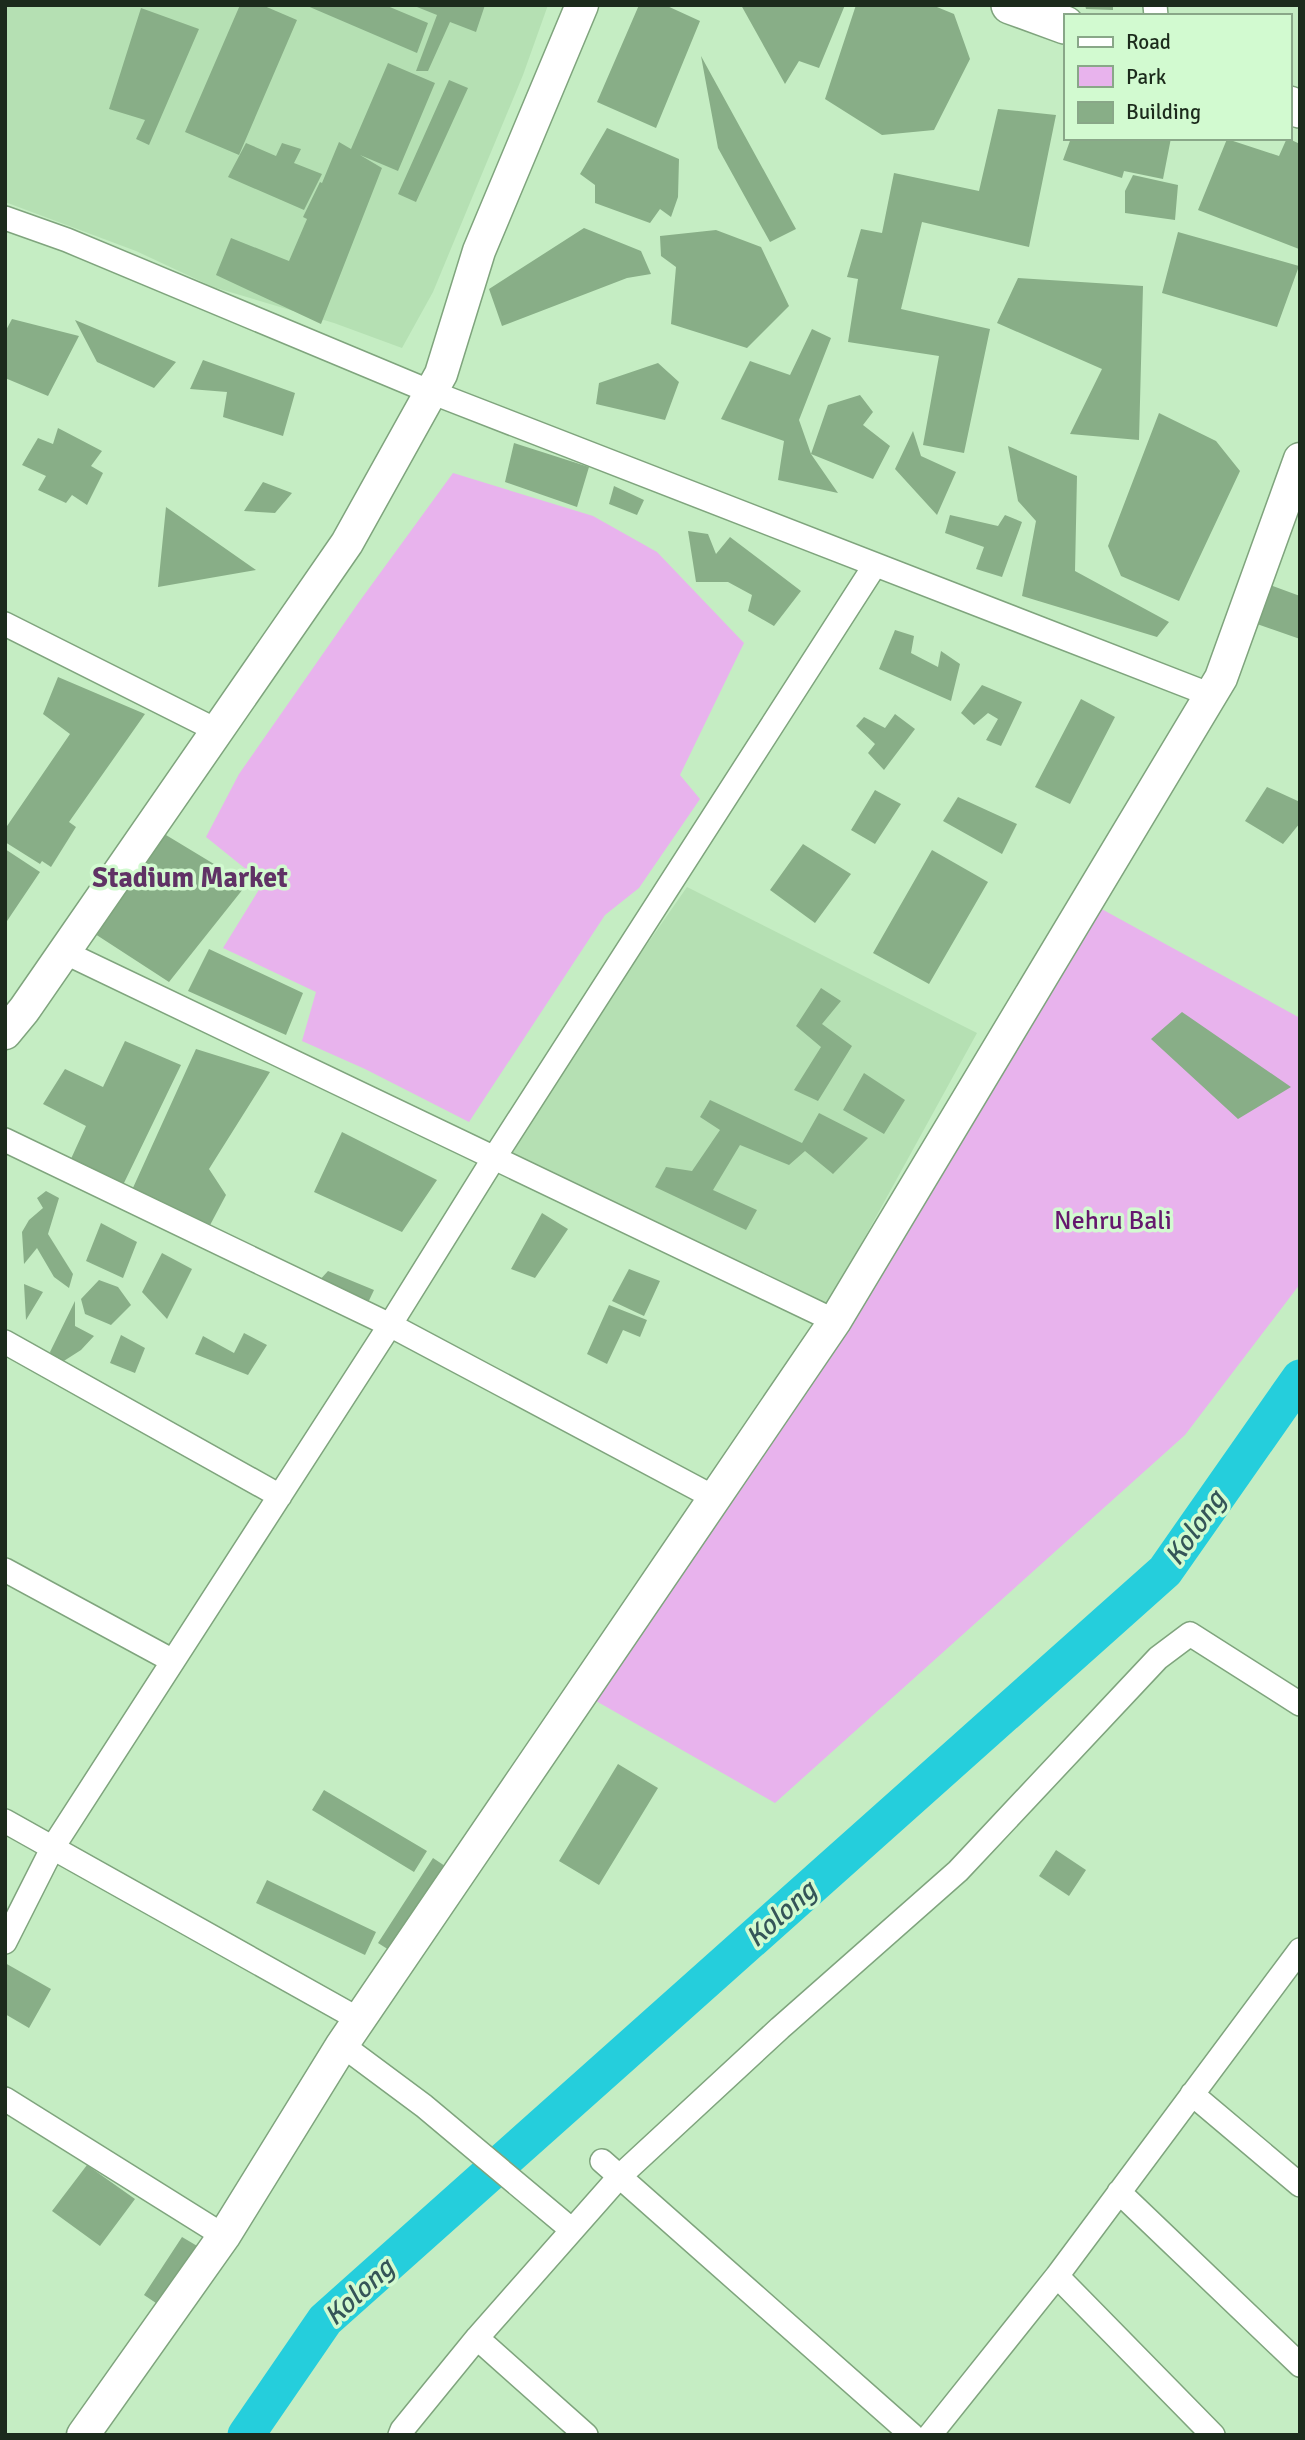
<svg xmlns="http://www.w3.org/2000/svg" width="1305" height="2440" viewBox="0 0 1305 2440" font-family="Signika,sans-serif">
<style>
.built{fill:#b5e0b3}
.green{fill:#e8b3ed}
.lines{fill:none;stroke-linecap:round;stroke-linejoin:round}
.river{stroke:#25cedc;stroke-width:37}
.building{fill:#88ae87}
.street-casing{stroke:#7fa47d;stroke-width:26}
.secondary-casing{stroke:#7fa47d;stroke-width:35}
.primary-casing{stroke:#7fa47d;stroke-width:40}
.street{stroke:#fff;stroke-width:23}
.secondary{stroke:#fff;stroke-width:32}
.primary{stroke:#fff;stroke-width:37}
.labels{text-anchor:middle;dominant-baseline:central;stroke-width:7;stroke-linejoin:round;paint-order:stroke}
.park-label{font-size:26px;fill:#65176d;stroke:#d2fad0}
.neighbourhood-label{font-size:28px;font-weight:bold;fill:#603265;stroke:#d2fad0}
.water-label{font-size:28px;font-style:italic;fill:#355558;stroke:#d2fad0}
</style>
<rect width="100%" height="100%" fill="#c5edc3"/>
<!-- built -->
<path class="built" d="M5,5h543l-25,70 -90,217 -31,56 -68,-25 -121,-36 -77,-36 -131,-49z
M687,887l290,146 -150,273 -316,-150 61,-104z"/>
<!-- green -->
<path class="green" d="M453,473l140,43 64,36 87,91 -64,132 20,24 -61,89 -34,27 -136,207 -104,-53 -63,-28 14,-49 -93,-44 40,-65 -57,-46 33,-63 120,-172z
M1087,901l213,117v266l-115,151 -410,368 -193,-110z"/>
<g class="lines">
<!-- river -->
<path class="river" d="M246,2435l79,-115 840,-749 135,-193"/>
</g>
<!-- building -->
<path class="building" d="M240,5h22l35,15 -58,135 -54,-23z
M305,5h80l43,18 -11,30z
M412,5h73l-9,27 -26,-10 -22,49h-12l21,-56z
M639,5h26l35,16 -44,107 -59,-26z
M741,5h104l-26,63 -20,-7 -14,23z
M856,5h76l22,9 16,45 -36,71 -52,5 -57,-36z
M1085,5h28v5l-27,-1z
M141,8l58,21 -50,116 -13,-6 9,-19 -36,-11z
M701,56l95,173 -26,13 -52,-94z
M388,63l47,20 -37,88 -38,-16 22,13 -61,156 -105,-49 15,-37 58,23 18,-42 -4,-2 17,-35 2,1 17,-41 12,7z
M449,80l19,8 -52,114 -18,-8z
M998,109l58,6 -27,132 -107,-25 -21,87 89,20 -26,124 -41,-8 16,-89 -91,-14 10,-63 -11,-2 14,-48 21,4 12,-60 85,18z
M607,128l72,31 -1,38 -7,20 -11,-8 -10,14 -55,-20v-18l-15,-11z
M1071,138h100l-8,41 -39,-8 -2,7 -59,-18z
M1287,138l13,6 -1,105 -101,-39 29,-71 52,17z
M246,143l30,13 6,-13 19,6 -7,14 28,11 -18,36 -76,-33z
M1133,175l45,10 -3,35 -50,-7v-22z
M584,228l57,23 10,23 -24,4 -125,48 -13,-37z
M716,230l45,17 28,59 -42,42 -76,-24 5,-57 -15,-11 -1,-20z
M1178,232l121,34 -22,61 -115,-34z
M1018,278l125,8 -4,154 -69,-6 32,-65 -105,-46z
M12,319l67,17 -31,60 -43,-18v-46z
M75,320l101,42 -22,26 -57,-26z
M812,329l19,9 -32,82 12,34 27,39 -60,-13 6,-39 -63,-22 29,-58 40,14z
M203,360l92,33 -12,43 -60,-19 4,-25 -37,-3z
M658,363l21,19 -14,38 -69,-16 3,-21z
M860,395l13,17 -10,13 27,21 -17,33 -62,-25 17,-49z
M1159,413l57,28 24,30 -61,130 -58,-25 -13,-30z
M58,428l44,23 -11,15 12,7 -16,32 -15,-10 -6,8 -28,-13 8,-14 -24,-11 16,-27 15,6z
M913,431l8,25 35,16 -19,43 -42,-46z
M514,443l75,24 -12,40 -72,-25z
M1008,446l69,30 -2,95 94,51 -12,15 -135,-41 14,-75 -18,-20z
M263,482l29,11 -17,20 -31,-2z
M614,486l30,14 -7,15 -28,-11z
M166,507l90,63 -98,17z
M950,515l48,11 7,-11 17,7 -20,55 -26,-8 8,-22 -39,-14z
M688,531l20,3 8,20 14,-17 71,54 -27,35 -26,-15 4,-16 -24,-13h-32z
M1270,585l30,11v43l-43,-15z
M895,630l19,6 -3,17 27,14 3,-16 19,13 -9,37 -72,-32z
M58,677l87,37 -76,108 7,5 -25,40 -9,-6 -2,3 -35,-22v-13l65,-95 -27,-20z
M982,685l40,17 -21,44 -15,-6 12,-21 -10,-6 -14,12 -13,-12z
M1081,699l34,18 -45,87 -35,-17z
M895,714l20,15 -31,41 -16,-17 7,-9 -19,-18 8,-9 21,11z
M1267,787l33,15v21l-17,21 -38,-23z
M875,790l26,14 -26,40 -24,-14z
M958,797l59,27 -15,30 -59,-33z
M161,832l86,52 -78,98 -77,-50z
M803,844l48,30 -36,49 -45,-33z
M5,849l35,23 -35,52z
M932,850l56,32 -59,102 -56,-31z
M209,949l94,44 -17,42 -98,-44z
M821,988l20,13 -19,23 30,22 -34,55 -24,-11 27,-43 -25,-21z
M1182,1012l109,75 -53,32 -87,-80z
M125,1041l56,24 -58,120 -53,-24 16,-35 -43,-22 22,-35 38,18z
M196,1049l74,23 -61,97 17,26 -17,32 -77,-37z
M864,1073l41,27 -21,34 -41,-24z
M710,1100l92,43 17,-30 49,25 -35,36 -28,-23 -16,14 -49,-20 -27,45 44,20 -11,20 -91,-43 11,-20 26,4 28,-41 -20,-13z
M342,1132l95,48 -35,52 -88,-40z
M46,1191l13,7 -11,36 25,40 -4,14 -15,-11 -17,-29 -13,16 -2,-32 7,-12 14,-12 -6,-10z
M542,1213l26,16 -33,49 -24,-9z
M101,1223l36,19 -14,36 -37,-17z
M162,1253l30,16 -25,50 -25,-27z
M629,1269l31,12 -16,35 -32,-15z
M328,1271l46,19 -8,17 -49,-24z
M99,1280l19,7 13,18 -20,20 -26,-11 -4,-15z
M24,1284l19,8 -17,28z
M75,1301v25l19,10 -13,14 -25,16 -6,-14z
M609,1305l38,15 -7,17 -17,-7 -16,34 -20,-10z
M244,1333l23,12 -19,30 -53,-21 8,-18 31,17z
M121,1335l24,13 -10,25 -25,-10z
M618,1764l40,24 -59,97 -40,-24z
M324,1790l103,61 -13,21 -102,-62z
M1056,1850l30,20 -17,26 -30,-20z
M433,1858l18,12 -54,85 -19,-12z
M267,1880l109,52 -11,23 -109,-52z
M5,1963l46,26 -22,39 -24,-14z
M87,2165l48,34 -35,47 -48,-35z
M182,2237l22,13 -39,59 -21,-14z"/>
<g class="lines">
<!-- street casing -->
<g class="street-casing">
<path id="street" d="M1155,5l1,11
M5,218l62,22 364,152 780,303
M5,624l211,106
M64,952l771,369
M5,1140l385,185 325,173
M5,1342l275,154
M5,1570l168,91
M5,1821l355,199
M5,1942l48,-95 337,-522 104,-167 381,-593
M342,2045l82,61 148,124
M1192,2094l108,91
M5,2099l219,137
M602,2161l310,274
M1119,2192l181,173
M1057,2276l156,159
M477,2338l109,97
M400,2435l2,-5 75,-92 143,-162 160,-148 178,-157 200,-213 32,-24 110,70
M930,2435l127,-159 243,-326"/>
</g>
<!-- secondary casing -->
<g class="secondary-casing">
<path id="secondary" d="M5,1033l19,-23 323,-467 84,-151 10,-18 38,-123 103,-246
M83,2435l141,-199 118,-191 493,-724 386,-643 79,-219"/>
</g>
<!-- primary casing -->
<g class="primary-casing">
<path id="primary" d="M1010,5l55,20
M1289,105l11,4"/>
</g>
<!-- street -->
<use href="#street" class="street"/>
<!-- secondary -->
<use href="#secondary" class="secondary"/>
<!-- primary -->
<use href="#primary" class="primary"/>
</g>
<g class="labels">
<!-- park labels -->
<g class="park-label">
<text x="1113" y="1221">Nehru Bali</text>
</g>
<!-- neighbourhood labels -->
<g class="neighbourhood-label">
<text x="190" y="878">Stadium Market</text>
</g>
<!-- water labels -->
<g class="water-label">
<text transform="translate(1195 1528) rotate(-55)">Kolong</text>
<text transform="translate(781 1914) rotate(-42)">Kolong</text>
<text transform="translate(359 2292) rotate(-43)">Kolong</text>
</g>
</g>
<!-- border -->
<rect width="1305" height="2440" fill="none" stroke="#1c2b1c" stroke-width="14"/>
<!-- legend -->
<rect x="1064" y="14" width="228" height="126" fill="#d2fad0" stroke="#89a788" stroke-width="2"/>
<rect x="1078" y="37" width="35" height="10" fill="#ffffff" stroke="#89a788" stroke-width="2"/>
<text x="1126" y="49" font-size="21" fill="#1c2b1c">Road</text>
<rect x="1078" y="66" width="35" height="21" fill="#e8b3ed" stroke="#89a788" stroke-width="2"/>
<text x="1126" y="84" font-size="21" fill="#1c2b1c">Park</text>
<rect x="1078" y="102" width="35" height="21" fill="#88ae87" stroke="#89a788" stroke-width="2"/>
<text x="1126" y="119" font-size="21" fill="#1c2b1c">Building</text>
</svg>
